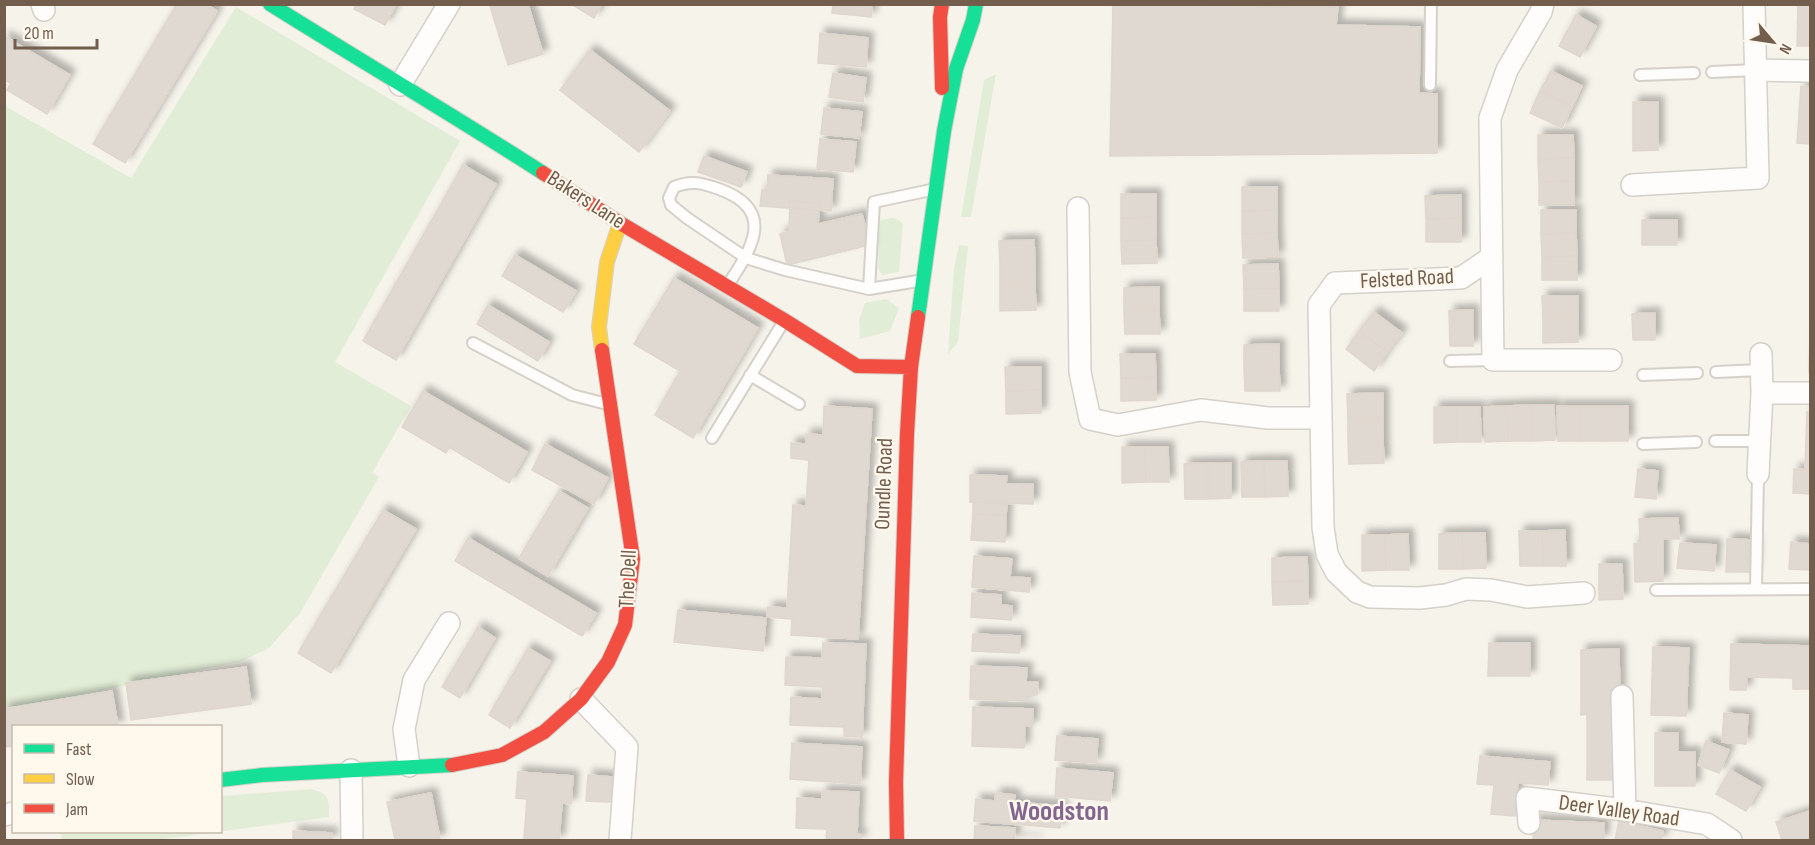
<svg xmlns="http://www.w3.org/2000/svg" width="1815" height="845" viewBox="0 0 1815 845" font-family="'Sofia Sans Condensed',sans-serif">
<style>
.green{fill:#e2edd7}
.building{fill:#e0d9d1;stroke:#dfd6cd;stroke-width:1.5;filter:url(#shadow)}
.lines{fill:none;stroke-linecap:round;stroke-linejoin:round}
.lane-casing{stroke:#d5d0c9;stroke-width:14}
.street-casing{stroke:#d5d0c9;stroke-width:24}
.fast-casing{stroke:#d6d0c9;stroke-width:16}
.slow-casing{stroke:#d6d0c9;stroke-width:16}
.jam-casing{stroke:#d6d0c9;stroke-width:16}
.lane{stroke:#fefdfc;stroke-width:10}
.street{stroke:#fefdfc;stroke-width:21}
.fast{stroke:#16e098;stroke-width:14}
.slow{stroke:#ffcf43;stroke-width:14}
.jam{stroke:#f24e42;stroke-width:14}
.labels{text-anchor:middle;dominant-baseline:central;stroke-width:4.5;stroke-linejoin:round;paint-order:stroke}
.street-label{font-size:22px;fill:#735d4d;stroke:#fef8ed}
.district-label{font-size:28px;font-weight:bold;fill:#84658f;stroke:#fef8ed}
</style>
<defs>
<filter id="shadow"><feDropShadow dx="5.5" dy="-5.5" stdDeviation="3" flood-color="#0004"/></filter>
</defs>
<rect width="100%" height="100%" fill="#f6f3eb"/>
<!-- green -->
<path class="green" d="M236,7l224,134 -125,221 76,44 -39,67 7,4 -79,136 -31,35 -29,14 -235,48v-604l126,72z
M996,74l-25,143h-10l23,-137z
M894,218l9,5 -4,49 -17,3 -4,-7 1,-48z
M959,245l9,1 -10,96 -10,12 6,-86z
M886,299l13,9 -9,23 -30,8 -1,-19 6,-17z
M311,789c19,5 18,10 18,28l-173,23h-94l-1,-8h159l1,-36z"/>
<!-- building -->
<path class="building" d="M177,4h29l11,7 -92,152 -32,-19z
M356,4h40l-11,21 -31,-16z
M493,4h35l15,50 -35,11 -18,-59z
M571,4h31l-8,14z
M833,4h39l-1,13 -39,-4z
M1113,4l225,3 -2,18 84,2 -1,66 18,1v59l-327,3z
M1798,4h12v42h-13z
M1576,15l20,11 -16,31 -21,-11z
M820,33l48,5 -2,29 -48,-4z
M4,36l66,39 -23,39 -40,-24 4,-7 -7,-3z
M590,50l80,61 -31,41 -79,-62z
M1551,71l31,15 -10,21 -32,-16z
M833,73l33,5 -3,24 -34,-5z
M1801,86l9,1v57l-13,-1z
M1540,91l32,16 -10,21 -32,-15z
M1633,102h25v48l-25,1z
M824,108l38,4 -3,26 -38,-4z
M1538,135h35l1,23 -36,1z
M820,139l36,3 -3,30 -36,-3z
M704,156l43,16 -6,15 -43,-15z
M1574,158v23l-35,1 -1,-23z
M463,165l33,19 -100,176 -33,-19z
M768,175l65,4 -2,32 -71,-5 2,-16h5z
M1574,181v24h-35v-23z
M1242,187h35v23l-35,1z
M1121,194h35v23l-35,1z
M1461,195v23l-35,1 -1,-23z
M790,201l30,2 -2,21 44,-10 8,31 -83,20 -7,-31 9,-3z
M1277,210v23l-35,1v-23z
M1541,210h35v23l-35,1z
M1156,217v23l-35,1v-23z
M1461,218v24h-35v-23z
M1642,220h35v25h-35z
M1277,233l1,24 -35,1 -1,-24z
M1576,233l1,23 -35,1 -1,-23z
M1034,240l1,24h-35l-1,-23z
M1156,240l1,23 -35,1 -1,-23z
M515,255l61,36 -13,21 -61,-36z
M1577,256v24h-35v-23z
M1000,264h35v23h-35z
M1278,264l1,24 -35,1 -1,-24z
M674,278l84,50 -65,110 -38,-23 25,-44 -46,-27z
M1000,287h35l1,23 -36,1z
M1159,287v24h-35v-23z
M1279,288v23h-35v-22z
M1542,296h36v23h-35z
M488,305l61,37 -11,19 -61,-37z
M1473,310v36h-23l-1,-35z
M1124,311h35l1,23h-35z
M1374,312l28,21 -15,19 -28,-21z
M1655,313v27h-22l-1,-26z
M1543,319h35v23l-35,1z
M1359,331l28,21 -13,19 -28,-22z
M1810,332v40h-1z
M1279,344v24h-35v-23z
M1120,354h35l1,23 -35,1z
M1005,367h36v23l-35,1z
M1244,368h35l1,23h-35z
M1156,377v23l-35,1v-23z
M1041,390v23l-35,1v-23z
M423,391l104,61 -18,31 -60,-36 -3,6 -44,-26z
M1383,393v24h-35l-1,-23z
M1531,405v36h-23l-1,-35z
M1531,405h23l1,35 -24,1z
M824,406l48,3 -14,230 -67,-4 1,-16 -25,-2 1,-10 19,1 6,-103 13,1 3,-46 -18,-2v-15l15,1v-10l17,1z
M1507,406l1,35 -23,1 -1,-35z
M1557,406h24v35h-23z
M1581,406h23v35h-23z
M1604,406h24v35h-24z
M1434,407h23v35l-23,1z
M1457,407h23l1,35h-24z
M1807,412h3v57h-5z
M1348,417h35v23h-35z
M1348,440h35l1,23 -35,1z
M545,444l63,34 -14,26 -62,-34z
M1122,447h23l1,35 -24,1z
M1145,447h23l1,35h-23z
M1264,461l1,36h-23l-1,-35z
M1264,461h23l1,35 -23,1z
M1208,463v36h-23l-1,-35z
M1208,463h23v35l-23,1z
M1638,469l20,2 -2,28 -21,-2z
M1794,469l16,1v24l-17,-1z
M970,475l37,1 -1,8h27v20l-63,-2z
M559,491l29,17 -40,68 -29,-18z
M973,502l34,2 -1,11 -33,-1z
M383,510l33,19 -85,144 -33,-20z
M973,514l33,1 -1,27 -34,-2z
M1678,518l1,21h-16v42l-28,1 -1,-38h6l-1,-25z
M1565,530l1,36h-23l-1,-35z
M1519,531h23l1,35h-23z
M1462,533l1,36h-24v-35z
M1462,533h23l1,35 -23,1z
M1408,534l1,36h-23l-1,-35z
M1362,535h23l1,35 -24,1z
M468,538l128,75 -14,23 -127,-75z
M1727,539l28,1 -1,32h-28z
M1791,542l19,2v26l-21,-1z
M1680,543l36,2 -2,26 -37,-3z
M974,556l38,3 -2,18 20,1 -1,14 -57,-5z
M1307,557l1,24 -36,1v-24z
M1599,564h23l1,35 -24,1z
M1308,581v23l-35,1 -1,-23z
M972,593l29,2v10l11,1 -1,14 -40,-3z
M678,610l88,8 -3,33 -89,-9z
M478,627l17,11 -35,60 -18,-11z
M973,634l47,2 -1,17 -47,-2z
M823,643l43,1 -4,93 -18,-1v-9l-54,-2 1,-28 31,2 1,-12 -38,-2 1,-28 36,1z
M1489,643h41v33h-42z
M1731,644l79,2v43h-17v-11l-46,-1 -1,13h-16z
M1653,647l36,1 -3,68 -35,-1z
M528,648l22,13 -40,67 -21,-13z
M1619,649l2,131h-34v-66l-6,1v-65z
M971,666l56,2 -1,14h12l-1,13h-10v6l-57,-2z
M246,667l5,37 -120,16 -5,-37z
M112,691l6,35h-104v20l-10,1v-38z
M973,707l60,2 -1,17h-7l-1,22 -52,-2z
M1724,713l24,2 -2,29 -24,-2z
M1655,733h23v19h17v34h-40z
M1057,736l41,3 -2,24 -41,-3z
M1706,741l23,9 -10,23 -21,-8z
M792,743l70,4 -2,37 -70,-5z
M1480,756l70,6 -2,23 -30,-2 -3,33 -24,-2 3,-29 -17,-1z
M1057,768l56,5 -3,28 -55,-5z
M1730,770l30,17 -14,24 -30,-17z
M518,772l55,4 -2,28 -9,-1 -3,37h-35l3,-41 -11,-1z
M588,775l24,2 -2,25 -24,-1z
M822,791l37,1 -2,42 4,1v5h-35l1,-11 -31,-1 1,-30 25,1z
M431,793l9,46 -8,1h-37l-8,-38z
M996,793l19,2 -1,7 49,4 -3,22 -86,-7 2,-22 19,2z
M1810,811v28l-6,1h-22l-6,-18z
M1534,820l70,3 -1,17h-70z
M1619,821l44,10 -2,9h-46z
M975,826l40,2 -1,11 24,1h-64z
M293,831l39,2v7h-39z"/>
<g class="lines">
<!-- lane casing -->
<g class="lane-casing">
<path id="lane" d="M1712,72l44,-2
M1640,75l54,-2
M1430,85l1,-81
M918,281l-49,8 5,-87 57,-12
M727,286c25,-37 50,-76 -8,-97 -17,-6 -28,-9 -45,-2l-5,11 2,7 16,13 59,40 39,12 84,19
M473,343l99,52 35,9
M1450,361l43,-1
M1716,372l45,-2
M750,375l49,29
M1643,375l54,-2
M712,438l72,-117
M1715,441h44
M1643,444l53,-2
M1756,589l2,-115
M1656,590l154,-1"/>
</g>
<!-- street casing -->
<g class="street-casing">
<path id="street" d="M42,4l2,6
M1543,4l-2,8 -34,58 -17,48 3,242h118
M1756,70l54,1
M400,85l49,-81
M1632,185l126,-7 -4,-174
M1078,208l2,164 10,47 28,6 83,-15 67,8h52
M1492,257l-31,21 -126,5 -16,22 4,222 4,27 9,18 21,20 13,5 50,1 26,-3 20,-6 25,1 36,7 57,-4
M1762,393h48
M1758,474l4,-81 -1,-39
M1622,696l3,114
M581,699l46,48 -7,93
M409,766l-5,-37 10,-49 35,-57
M351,770l1,70
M4,815l10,-2
M1529,823l-2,-25 98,12 82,14 24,16"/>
</g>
<!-- fast casing -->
<g class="fast-casing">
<path id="fast" d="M270,4c91,57 183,111 273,169
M918,317l26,-186 12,-62 17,-49 3,-16
M220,780l42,-5 190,-10"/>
</g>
<!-- slow casing -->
<g class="slow-casing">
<path id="slow" d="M602,350l-3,-23 8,-65 13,-39"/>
</g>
<!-- jam casing -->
<g class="jam-casing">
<path id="jam" d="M942,4l-2,13 2,71
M543,173l77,50 164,97 73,46 54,1
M452,765l50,-10 42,-23 37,-33 27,-37 17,-37 8,-66 -31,-209
M897,840l-1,-58 11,-348 4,-67 7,-50"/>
</g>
<!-- lane -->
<use href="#lane" class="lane"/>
<!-- street -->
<use href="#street" class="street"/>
<!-- fast -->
<use href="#fast" class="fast"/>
<!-- slow -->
<use href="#slow" class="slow"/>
<!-- jam -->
<use href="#jam" class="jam"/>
</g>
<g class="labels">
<!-- street labels -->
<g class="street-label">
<text transform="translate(586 200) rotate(33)">Bakers Lane</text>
<text transform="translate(1407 279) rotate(-3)">Felsted Road</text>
<text transform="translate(884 484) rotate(-88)">Oundle Road</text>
<text transform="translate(628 579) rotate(-87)">The Dell</text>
<text transform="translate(1619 811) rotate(8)">Deer Valley Road</text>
</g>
<!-- district labels -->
<g class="district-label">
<text x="1059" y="811">Woodston</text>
</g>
</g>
<!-- border -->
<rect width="1815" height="845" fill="none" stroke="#735d4d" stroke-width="12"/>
<!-- legend -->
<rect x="12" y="725" width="210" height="108" fill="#fef8ed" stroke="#c6baad" stroke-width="1.5"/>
<rect x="24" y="744" width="30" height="9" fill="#16e098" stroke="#c6baad" stroke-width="1.5"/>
<text x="66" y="755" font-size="18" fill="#735d4d">Fast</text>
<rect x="24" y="774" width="30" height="9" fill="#ffcf43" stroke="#c6baad" stroke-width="1.5"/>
<text x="66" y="785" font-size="18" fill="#735d4d">Slow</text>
<rect x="24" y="804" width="30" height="9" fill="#f24e42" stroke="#c6baad" stroke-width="1.5"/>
<text x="66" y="815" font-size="18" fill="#735d4d">Jam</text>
<!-- north arrow -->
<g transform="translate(1773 42) rotate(119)" stroke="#fef8ed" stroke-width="4.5" paint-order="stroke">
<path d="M0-4.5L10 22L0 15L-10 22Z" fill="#735d4d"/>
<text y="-9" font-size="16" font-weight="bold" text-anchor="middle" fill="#735d4d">N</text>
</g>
<!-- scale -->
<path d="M15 39v9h82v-9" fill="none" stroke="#735d4d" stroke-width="3"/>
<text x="24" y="39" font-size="18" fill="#735d4d" stroke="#fef8ed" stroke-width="4.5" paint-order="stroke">20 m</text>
</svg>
